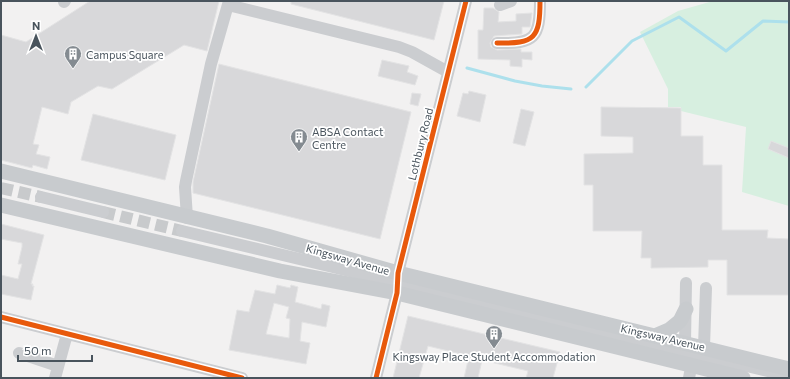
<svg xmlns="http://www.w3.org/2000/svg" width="790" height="379" viewBox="0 0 790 379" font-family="Commissioner,sans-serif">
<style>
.green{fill:#d7efe0}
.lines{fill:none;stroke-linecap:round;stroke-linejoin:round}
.stream{stroke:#ade0ec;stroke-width:3}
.building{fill:#d8d8da;stroke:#e3e3e4;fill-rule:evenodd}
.minor-tunnel{stroke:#c8cacc;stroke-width:12;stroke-dasharray:12 6;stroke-linecap:butt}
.minor{stroke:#cbcdd0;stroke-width:12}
.major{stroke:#c8cbce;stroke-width:15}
.cycleway-casing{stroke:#fff;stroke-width:8}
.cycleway{stroke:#e8590c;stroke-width:5}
.labels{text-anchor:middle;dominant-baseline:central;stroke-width:3.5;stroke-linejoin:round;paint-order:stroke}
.poi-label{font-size:11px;fill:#49545d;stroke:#fff;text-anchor:start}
.street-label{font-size:11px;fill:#49545d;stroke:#fff}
</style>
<rect width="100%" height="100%" fill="#f2f1f1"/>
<!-- green -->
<path class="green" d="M713,1h76v205l-47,-14 4,-65 -65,-16v-4h-13v-18l-28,-57 38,-21z"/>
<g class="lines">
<!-- stream -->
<path class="stream" d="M467,68l48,13 27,5 29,3
M586,87l46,-46 47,-24 47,34 37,-30 26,1"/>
</g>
<!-- building -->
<path class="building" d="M90,1h129l-12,50 -23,-6 -72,44 -14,-3 -27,16 -3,12 -26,-7 -9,37 6,1 -3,9 14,3 -3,12 -14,-4 -1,3 -31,-8v-125l25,7z
M291,1h153l-10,39 -143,-36z
M484,8h9l6,4 -1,10 18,-1v-7l16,-1 -2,14h-8v7l-28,2 -4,7 1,4 6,3 24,-1v3h11v8l-10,-1v8l-12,-1v-6l-32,-1v-29h5z
M382,60l27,6 -2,6 11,4 -3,9 -37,-9z
M219,64l192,48 -31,127 -187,-46v-11z
M469,91l17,4 -6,27 -23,-6 6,-23 5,1z
M412,93l9,1 -3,12 -8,-2z
M601,107l80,1v28h22v29h19v65h46l-1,8 22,1v56h-62v-35h-19v7l-57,1v-10h-10l1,-27h-49v-46h-9v-31l49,-1v-16l-32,-1z
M521,109l13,3 -9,34 -12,-3z
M93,114l83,21 -11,45 -84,-20z
M771,141l18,7v10l-21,-9z
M1,224l43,11 -13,49h2l-1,2h2l-3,14 -30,-6v-19l17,4 4,-15h-4l4,-17v-4l-21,-4z
M277,285l13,3 1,-3 7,2 -3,15 26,7 1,-5 8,2 -4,21 -24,-5 -2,19 10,2 -4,21 -77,-14 8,-40 12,2 6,-22 20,4zM274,303l15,4 -3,11 4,1 -1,19 -23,-4z
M408,316l152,36 -7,26h-27l2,-7 -46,-11 -4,18h-14l5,-22 -41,-10 -9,32h-26z"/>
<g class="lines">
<!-- minor-tunnel -->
<path class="minor-tunnel" d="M1,188l40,9
M103,212l79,19"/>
<!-- minor -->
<path class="minor" d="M64,2l1,-1
M228,5l171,42 13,5 36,20
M500,5l11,-4
M497,43c38,1 43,-5 43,-42
M41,197l62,15
M187,218l-2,-31 1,-6 25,-117 18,-63
M182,231l607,145
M1,317l241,61
M685,343l1,-60
M704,347l2,-59
M19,353l39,13
M55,378l12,-44
M376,378l21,-85 1,-20 68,-272
M689,378l4,-20"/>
<!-- major -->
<path class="major" d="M1,171l266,65 131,37 391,96
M1,205l279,66 117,22 346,85
M655,336l14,-6 11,-9 6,-12"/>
<!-- cycleway casing -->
<g class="cycleway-casing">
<path id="cycleway" d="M497,43c38,1 43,-5 43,-42
M1,317l241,61
M376,378l21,-85 1,-20 68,-272"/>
</g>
<!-- cycleway -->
<use href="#cycleway" class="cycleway"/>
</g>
<!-- icons -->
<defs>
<g id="building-pin" transform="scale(0.9)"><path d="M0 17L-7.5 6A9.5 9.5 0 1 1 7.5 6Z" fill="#848b91" stroke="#fff"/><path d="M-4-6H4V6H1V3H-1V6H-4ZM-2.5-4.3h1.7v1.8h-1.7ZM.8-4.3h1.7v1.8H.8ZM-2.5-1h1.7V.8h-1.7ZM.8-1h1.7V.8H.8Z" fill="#fff"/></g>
</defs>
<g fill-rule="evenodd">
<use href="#building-pin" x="73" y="54"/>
<use href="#building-pin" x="299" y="137"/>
<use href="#building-pin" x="494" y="334"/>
</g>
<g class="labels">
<!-- poi labels -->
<g class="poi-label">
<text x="86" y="54">Campus Square</text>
<text x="312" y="131">ABSA Contact<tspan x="312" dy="13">Centre</tspan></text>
<text x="494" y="356" text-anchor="middle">Kingsway Place Student Accommodation</text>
</g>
<!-- street labels -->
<g class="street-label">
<text transform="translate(420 144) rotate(-76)">Lothbury Road</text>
<text transform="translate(348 259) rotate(16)">Kingsway Avenue</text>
<text transform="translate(663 337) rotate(13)">Kingsway Avenue</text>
</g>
</g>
<!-- border -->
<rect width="790" height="379" fill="none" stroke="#49545d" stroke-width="4"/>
<!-- north arrow -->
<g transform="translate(36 36)" stroke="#ffffff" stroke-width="3" paint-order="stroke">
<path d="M0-3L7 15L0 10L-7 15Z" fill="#49545d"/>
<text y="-6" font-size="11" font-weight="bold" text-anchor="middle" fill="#49545d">N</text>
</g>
<!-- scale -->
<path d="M18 355v6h74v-6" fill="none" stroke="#49545d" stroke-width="2"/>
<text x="24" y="355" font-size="12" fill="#49545d" stroke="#ffffff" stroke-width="3" paint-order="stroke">50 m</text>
</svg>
